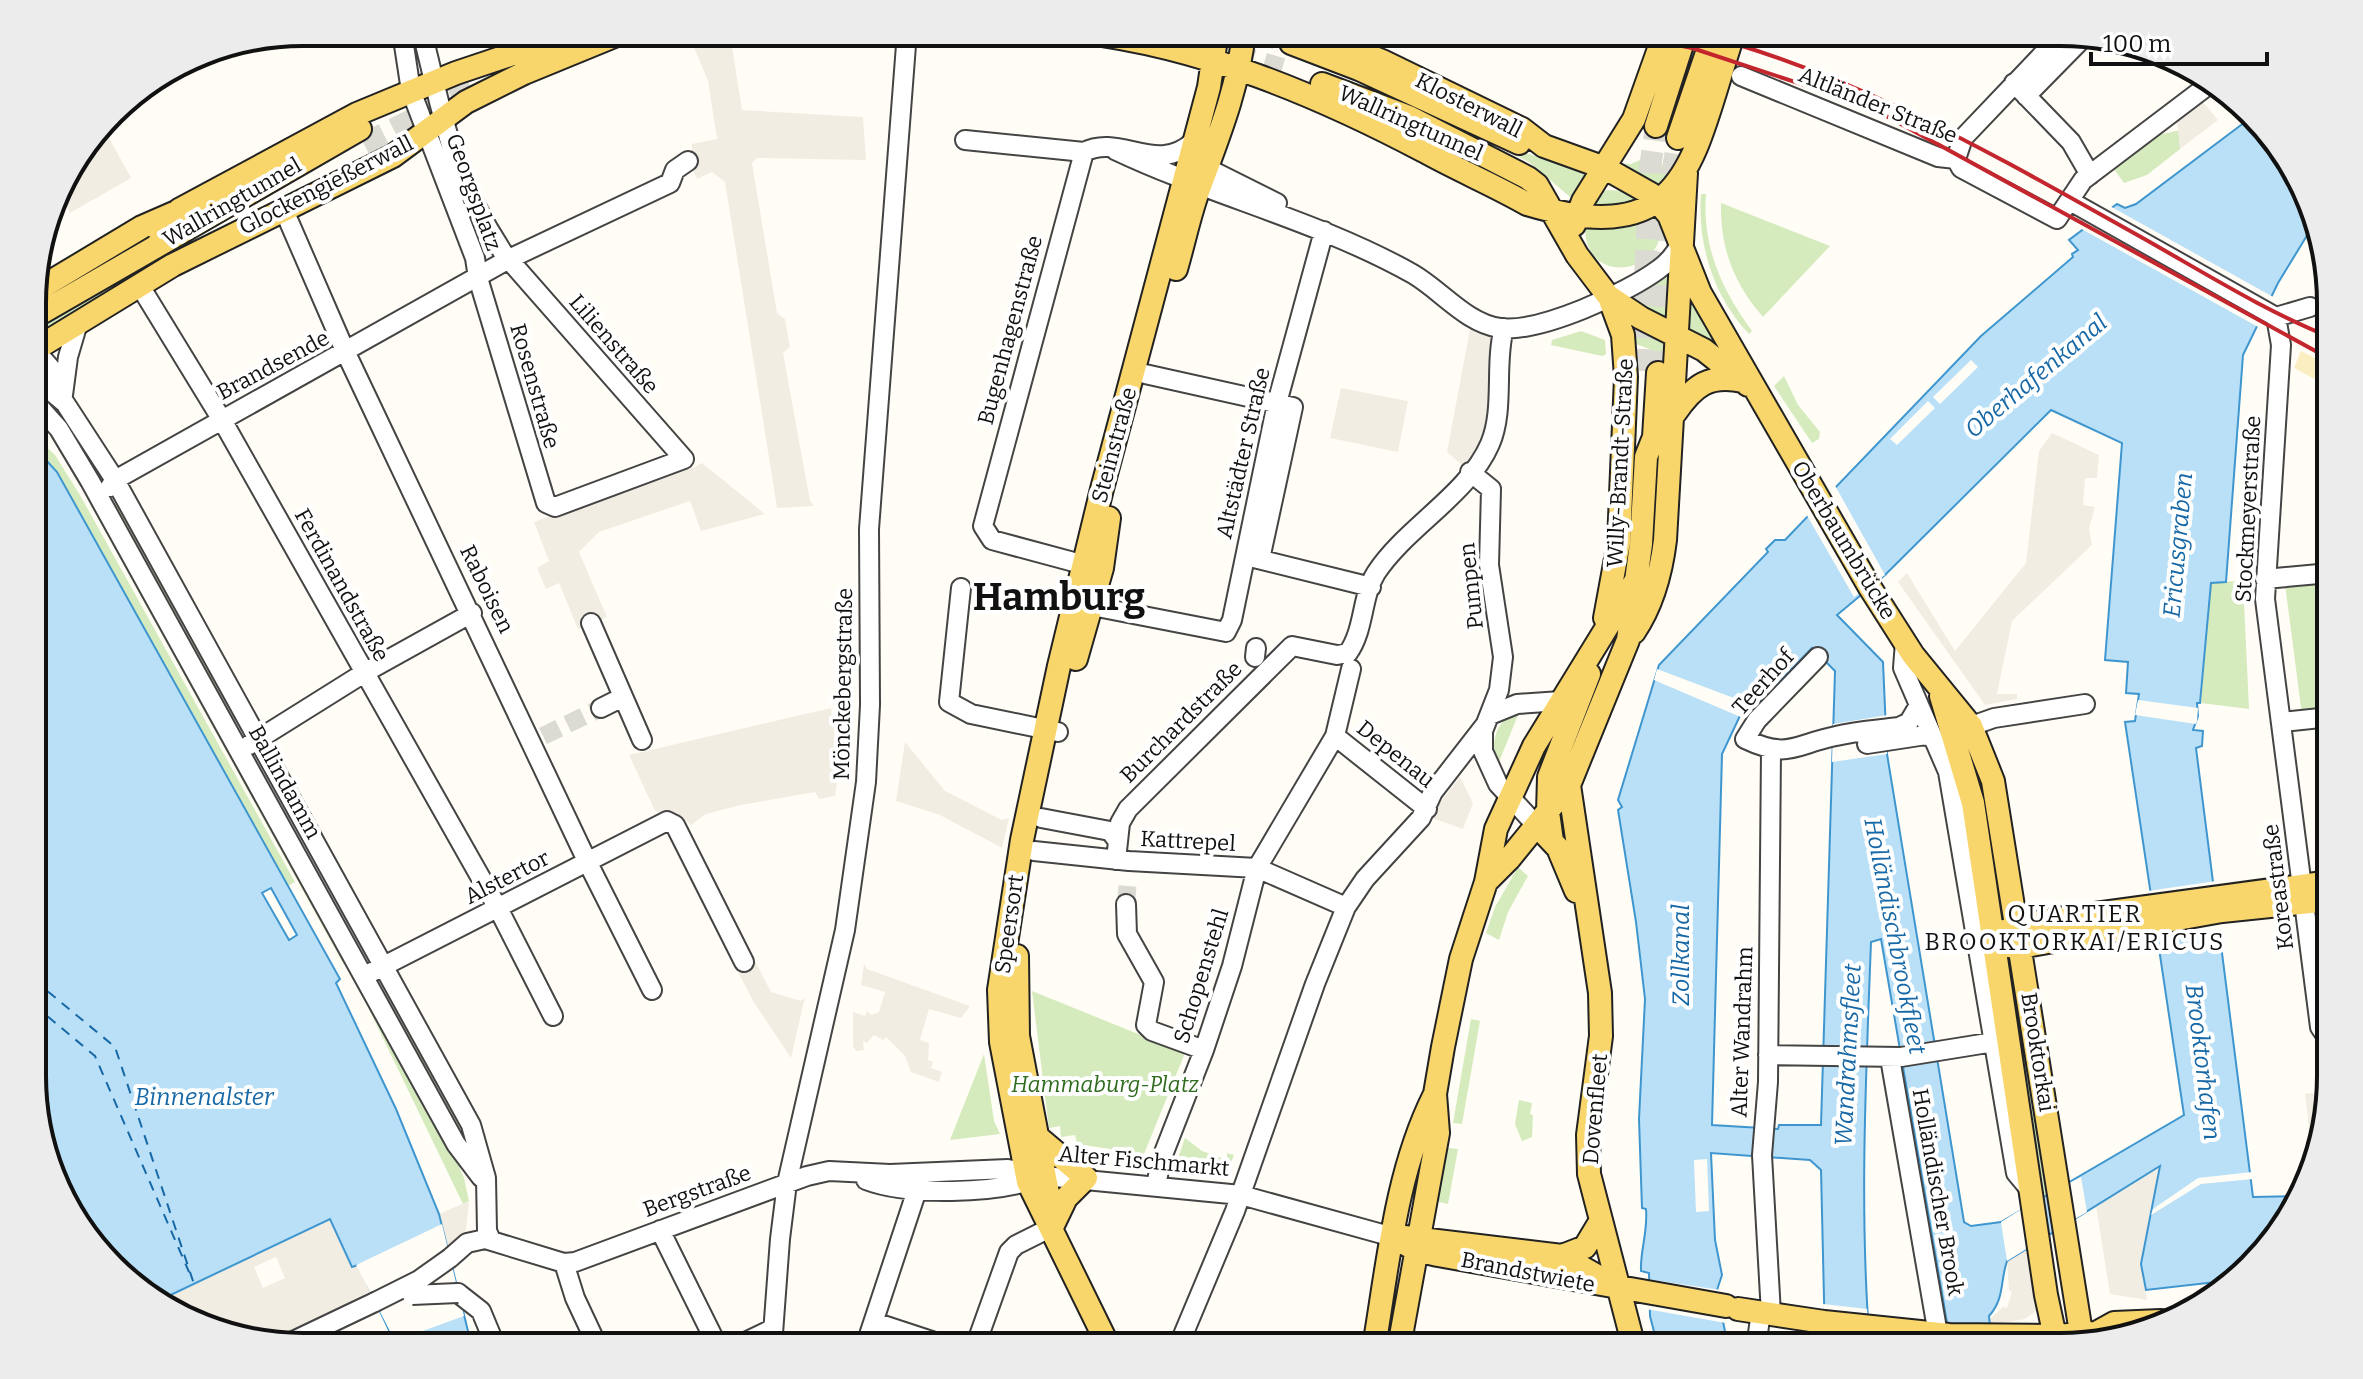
<svg xmlns="http://www.w3.org/2000/svg" width="2363" height="1379" viewBox="0 0 2363 1379" font-family="Bitter,serif">
<style>
.green{fill:#d5ebbd}
.sand{fill:#fbeec1}
.plaza{fill:#f1ede2;fill-rule:evenodd}
.water{fill:#b9e0f7;stroke:#3f96cf;stroke-width:2;fill-rule:evenodd}
.pier{fill:#fffdf5}
.lines{fill:none;stroke-linecap:round;stroke-linejoin:round}
.ferry{stroke:#1768a6;stroke-width:2;stroke-dasharray:10 8;stroke-linecap:butt}
.minor-tunnel{stroke:#dbdad3;stroke-width:18;stroke-dasharray:18 9;stroke-linecap:butt}
.major-tunnel{stroke:#dbdad3;stroke-width:22;stroke-dasharray:22 11;stroke-linecap:butt}
.minor-casing{stroke:#444;stroke-width:22}
.major-casing{stroke:#222;stroke-width:26}
.minor{stroke:#fff;stroke-width:18}
.major{stroke:#f9d66b;stroke-width:22}
.rail{stroke:#c4262e;stroke-width:4}
.minor-bridge-casing{stroke:#444;stroke-width:22;stroke-linecap:butt}
.minor-bridge{stroke:#fff;stroke-width:18}
.labels{text-anchor:middle;dominant-baseline:central;stroke-width:8;stroke-linejoin:round;paint-order:stroke}
.street-label{font-size:22px;fill:#111;stroke:#fff}
.park-label{font-size:22px;font-style:italic;fill:#2f6b1f;stroke:#fff}
.water-label{font-size:24px;font-style:italic;fill:#1768a6;stroke:#fff}
.neighbourhood-label{font-size:24px;letter-spacing:2px;fill:#111;stroke:#fff}
.town-label{font-size:38px;font-weight:bold;fill:#111;stroke:#fff}
.rim{fill:none;stroke:#111;stroke-width:4}
</style>
<rect width="100%" height="100%" fill="#fffdf5"/>
<!-- green -->
<path class="green" d="M1381,90l141,62 66,20 -18,25 -41,-35 -124,-61 -19,-3z
M2180,130v19l-33,26 -23,8 -11,-15 45,-33z
M1647,157l27,14 -16,17 -41,-25 14,1z
M1608,190l17,1 17,9 -13,7 -37,-1 9,-14z
M1701,194h5c-4,53 16,96 46,137l-3,3c-35,-36 -52,-90 -48,-140z
M1721,203l109,43 -67,71c-29,-33 -43,-69 -42,-114z
M1657,215c21,55 -71,78 -72,13l44,-2z
M177,246l-128,82 -2,-5z
M1669,276l1,48 -39,-24 -4,-7 11,-2z
M1691,296l36,55 -6,2 -33,-18z
M1628,320l40,19 1,17 -36,-13z
M1581,331l24,9 1,14 -4,2 -51,-11 1,-5z
M1784,376l14,29 22,27 -1,7 -7,4 -38,-57z
M34,435l21,20 25,40 215,387 -7,4 -246,-433 -8,-6z
M118,502l68,122 -6,4 -68,-122z
M92,503l255,459 -3,3 -254,-461z
M2330,580v132l-28,3 -17,-131z
M2243,581l6,128 -48,-6 10,-121z
M189,629l55,101 -17,-17 -45,-80z
M1520,710l-23,57c-7,-25 -2,-47 23,-57z
M1518,867l10,9 -20,36 -9,28 -13,-7 9,-26z
M2016,976l36,216 -13,6 -35,-221z
M388,990l71,128 14,39 -91,-164z
M1032,991l153,62 -41,101 -67,-10 -2,-9 -14,2 -1,-11 -11,2z
M372,999l72,134 20,45 5,23 -6,3 -97,-201z
M1471,1019l9,2 -18,103 -9,-1z
M984,1054l10,67 6,13 -50,6z
M1519,1100l13,3 -2,11 3,1 -1,22 -10,4 -7,-17z
M1185,1138l17,13 25,9v-7l7,2 -5,13 -47,-3 -3,-10z
M1448,1148l10,1 -10,55 -9,-2 -3,-14z"/>
<!-- sand -->
<path class="sand" d="M2301,351l29,15v21l-36,-19z"/>
<!-- plaza -->
<path class="plaza" d="M730,34l12,76 121,7 3,43 -109,-2 -5,5 25,150 8,6 5,28 -7,6 27,148 4,5 -37,2 -52,-326 -13,-10 -15,7 -11,-24 6,-4v-7l25,-5 -9,-58 -17,-41z
M2202,101l16,19 -38,29 -3,-29z
M103,127l28,51 -61,35 -12,-21 2,-9z
M1475,321l29,7 -7,72 -27,72 -23,-20 23,-123z
M1341,388l67,13 -10,51 -68,-14z
M2052,433l47,22 -2,23h-12l-2,27 12,2 -6,22 3,16 -80,76 -15,73h20v5l-32,6 -87,-123 9,-9 48,78 71,-88 13,-112z
M702,463l63,51 -64,17 -11,-30 -91,31 -20,20 28,65 -29,12 -19,-46 -13,6 -9,-21 12,-7 -15,-39 140,-53 19,-1z
M831,708l8,61 -4,27 -16,3 -4,-7 -74,13 -35,9 -15,11 -5,-5 -31,-9 -26,-56z
M905,742l40,49 57,29 7,-2 -7,30 -62,-33 -44,-14z
M1460,777l13,26 -10,26 -34,-12z
M753,957l18,35 30,9 4,-4 -14,61 -38,-57 -18,-35z
M864,964l3,5 103,37 -9,12 -32,-9 -9,31 9,3 -1,17 5,2 -2,6 11,4 -3,10 -28,-10 -6,-16 -19,-19 -3,3 -9,-5 -7,8 -4,-2 1,9 -8,1 -3,-5v-34l12,4 2,-5 4,4 8,-3 6,-20 -24,-7z
M2312,1093l17,3 -17,57 -7,-59z
M2161,1165l-20,99 6,36 -37,-6 -14,-88z
M469,1201l-3,30 -24,25 -78,38 -82,47 -22,-6 1,-5 -3,5 -91,-25 -9,-9 172,-82 23,48 89,-42 -3,-11zM276,1257l9,21 -22,10 -9,-21z
M2028,1248l8,63 -11,8 -35,6 -1,-5 14,-13 4,1 5,-16 -3,-2 -2,-29z"/>
<!-- water -->
<path class="water" d="M2249,119l36,34 26,76 -33,54 -35,72 -17,227 -15,1 -11,120h-3l1,13 -5,14 10,1 -1,15 -6,2 57,449 46,-1 -5,16 -69,69 -79,9 -5,-26 19,-98 -153,95c-7,20 -2,37 -18,55l3,30h-41l-70,-407 -10,3c-5,134 -12,270 -1,405h-51l-1,-7 7,1 -4,-171 -11,-10 -99,-7 4,87 7,35 -5,15 11,57h-70l-8,-31 -1,-43 -8,-2c-1,-21 7,-38 5,-62l-4,-1 -3,-89 6,-120 -9,-77 -18,-112 4,-3 -4,-7 41,-135 109,-113 -2,-3 9,-9h10l196,-204 92,-79 -1,-3 6,-4 -9,-10 48,-36 8,4 11,-4zM2051,410l71,33 -17,217 23,2 -2,31 13,1 -4,27 -10,1 59,393 -183,107 -30,4 -7,-4 -77,-468 -4,-92 -46,-47 48,-40zM1812,648l23,23 -14,454h-42l-1,4 -66,-4 10,-371 24,-51 10,3z
M34,447l23,25 283,507 -4,4 60,126 43,105 29,117 -4,5 4,11h-71l-39,-82 -6,2 -22,-48 -172,82 -81,-75 -43,-115zM271,888l26,47 -8,5 -27,-47z"/>
<!-- pier -->
<path class="pier" d="M2108,205l167,93 -15,30 -182,-101z
M1971,360l7,7 -38,37 -7,-7z
M1928,401l7,7 -38,37 -7,-6z
M1833,482l52,93 -31,22 -49,-85z
M1657,669l98,37 2,2h-8l-6,10 -89,-38z
M2138,700l60,8 -1,13 -1,3 -61,-9z
M1888,715l-1,39 -55,8 1,-38z
M2216,881l7,48 -68,9 -7,-47z
M1707,1159l2,52 -13,1 -2,-52z
M2252,1172l1,7 -52,5 -50,31 2,-6 45,-31z
M2081,1177l6,35 -29,17 -6,-37z
M2039,1198l-11,50 -21,13 -6,-39z
M442,1224l22,92 -69,25 -39,-76z
M1645,1279l76,11 5,33 -80,-14z
M1823,1304l44,5 3,38 -45,-6z"/>
<g class="lines">
<!-- ferry -->
<path class="ferry" d="M34,980l81,67 79,237
M34,1005l61,51 94,216"/>
<!-- minor-tunnel -->
<path class="minor-tunnel" d="M543,736l58,-28
M1126,904l2,-25"/>
<!-- major-tunnel -->
<path class="major-tunnel" d="M1255,32l36,11
M1168,39l44,9 70,21
M364,144l113,-57
M1641,371l9,-203 6,-42
M1658,373l12,-185 8,-50"/>
<!-- minor casing -->
<g class="minor-casing">
<path id="minor" d="M402,32l9,59 64,167 3,20 68,225 9,4 129,-48 -180,-205c-54,-82 -59,-131 -82,-222
M1741,76l197,81 18,2
M2014,83l57,59 19,33
M2026,96l57,-58
M965,140l119,12c36,-19 73,24 110,-11
M1115,150c97,46 204,71 298,124 29,17 53,49 87,54 40,5 127,-35 159,-59 10,-7 17,-16 23,-28
M1084,152l-101,374 9,14 93,25 6,10
M1956,159l5,9 96,51 26,-39 128,-97
M1956,159l7,-21 100,-105
M1209,169l68,34
M2070,201l206,116 34,-10
M283,208l63,145 242,510 64,127
M140,286l82,134 277,490 54,106
M2276,317l5,28 -16,254 55,428 10,15
M34,349l21,24 8,20
M1145,374l148,33 -33,152
M34,377l31,26 50,77 356,645 15,53 1,53 4,9
M63,395l5,-38 10,-34
M34,401l25,28 31,52 366,663 25,33
M1470,472l21,17 -2,76 14,92 -4,33 -16,41v20l15,33 38,41
M110,487l5,-7 394,-221 161,-76 5,-13 13,-9
M1250,557l121,30
M2265,579l65,-6
M961,588l-12,114 22,12 87,18
M1092,606l134,26 6,-12 45,-217 47,-172
M591,623l51,117
M1905,642l-2,26 45,104 68,401 15,18
M1255,657l1,-9
M1818,657l-61,63 -12,19c44,21 50,5 91,-3 21,-5 42,-6 63,-9l10,-5 10,-17
M601,708l22,-11
M1490,715l27,-11 44,-3
M2282,722l48,-5
M1960,730l34,-12 91,-14
M1335,736l92,73
M1867,744l59,-9 12,6
M249,745l115,-72 108,-60
M1041,818l69,13 7,9
M1034,851l95,10 128,7 89,39
M1116,860l4,-37 8,-14 164,-163 45,9 11,-2c17,-24 13,-56 28,-80 30,-46 92,-78 114,-129 15,-35 4,-79 14,-116
M1126,904l1,30 27,48 -8,43 6,6 52,19
M372,972l295,-151 8,4 69,137
M1768,1055l133,2 93,-15
M1890,1058l50,288
M866,1180c42,16 130,14 172,-2
M1156,1186l5,-26 43,-110 28,-84 25,-98 78,-132 16,-67
M660,1230l58,117
M450,1258l17,-15 18,-4 79,24 11,-1 232,-86 22,-5 61,3 118,-5 36,7 197,19 152,42
M564,1263l11,35 23,49
M458,1293l23,18 15,36
M1771,1314l-9,-159 6,-73 3,-331
M874,1322l76,25
M289,1343l86,-41
M735,1347l37,-18
M772,1347l8,-108 7,-56 58,-253 21,-148 4,-77 -1,-176 38,-497
M865,1347l52,-157
M975,1347l34,-95 7,-7 36,-18
M1178,1347l57,-136 80,-227 31,-77 19,-28 56,-61 12,-26 52,-67
M1756,1347l5,-35"/>
</g>
<!-- major casing -->
<g class="major-casing">
<path id="major" d="M1080,32c121,14 238,63 344,119 34,19 70,34 103,53 164,49 165,-48 207,-172
M1310,32l72,29 140,68 22,17 61,22 46,26 18,21 31,78 169,293 44,69 58,71 22,55 90,564
M1291,43l68,26 160,74
M1322,84l87,33 119,61 9,7 40,70 31,41 33,22 63,32 44,35
M1656,126l30,-94
M1678,138l36,-106
M1574,225l9,-24 51,-82 31,-87
M157,246l22,-36 178,-96 99,-41 122,-41
M1176,269c7,-24 12,-48 20,-72 20,-55 42,-106 48,-165
M42,287l100,-60 39,-17
M34,317l326,-188
M34,350l139,-85 220,-109 73,-54 58,-29 100,-41
M1675,413c19,-28 34,-39 68,-32
M1605,618l14,-76 7,-165 -3,-42 -14,-38
M1634,632c19,-28 27,-59 31,-92l21,-367
M1076,659l26,-91 7,-50
M1941,696l32,107 73,492 11,51
M1569,785l31,208 1,43 -13,99 1,39 45,173
M1542,831l16,17 18,43
M1552,841l-4,-29 1,-35 40,-103
M1486,882l23,-23 60,-74 59,-145 13,-96 5,-87 8,-20 4,-64
M2005,931l39,-10 286,-39
M2008,946l12,1 202,-36 108,-11
M1017,956l1,80 34,178
M1034,1134l52,44 -20,20 -13,27
M1393,1237l23,13 22,5 288,51
M1404,1237l158,19 44,25
M1562,1256l23,-9 15,-25
M1738,1309l86,13 125,13 106,1 41,-3 18,-10 47,-2
M1109,1347l-81,-165 -27,-140 -2,-52 23,-150 37,-174 43,-177 107,-402 8,-55
M1374,1347c14,-83 22,-175 60,-251
M1399,1347l39,-214 -3,-39 8,-47 18,-88 25,-77 10,-53 38,-83 102,-166"/>
</g>
<!-- minor -->
<use href="#minor" class="minor"/>
<!-- major -->
<use href="#major" class="major"/>
<!-- rail -->
<path class="rail" d="M1613,32l79,16 176,58 462,253
M1692,32c165,41 309,127 456,209 60,34 119,71 182,96"/>
<!-- minor-bridge casing -->
<g class="minor-bridge-casing">
<path id="minor-bridge" d="M412,1295l46,-2
M375,1302l44,-22 31,-22"/>
</g>
<!-- minor-bridge -->
<use href="#minor-bridge" class="minor-bridge"/>
</g>
<g class="labels">
<!-- street labels -->
<g class="street-label">
<text transform="translate(1469 105) rotate(27)">Klosterwall</text>
<text transform="translate(1878 105) rotate(22)">Altländer Straße</text>
<text transform="translate(1411 123) rotate(24)">Wallringtunnel</text>
<text transform="translate(326 185) rotate(-27)">Glockengießerwall</text>
<text transform="translate(474 192) rotate(70)">Georgsplatz</text>
<text transform="translate(232 202) rotate(-30)">Wallringtunnel</text>
<text transform="translate(1010 330) rotate(-75)">Bugenhagenstraße</text>
<text transform="translate(614 344) rotate(49)">Lilienstraße</text>
<text transform="translate(273 365) rotate(-28)">Brandsende</text>
<text transform="translate(535 386) rotate(74)">Rosenstraße</text>
<text transform="translate(1114 445) rotate(-75)">Steinstraße</text>
<text transform="translate(1243 453) rotate(-77)">Altstädter Straße</text>
<text transform="translate(1620 463) rotate(-87)">Willy-Brandt-Straße</text>
<text transform="translate(2248 509) rotate(-87)">Stockmeyerstraße</text>
<text transform="translate(1844 540) rotate(59)">Oberbaumbrücke</text>
<text transform="translate(342 585) rotate(61)">Ferdinandstraße</text>
<text transform="translate(1471 586) rotate(-96)">Pumpen</text>
<text transform="translate(487 589) rotate(64)">Raboisen</text>
<text transform="translate(1763 682) rotate(-48)">Teerhof</text>
<text transform="translate(843 684) rotate(-89)">Mönckebergstraße</text>
<text transform="translate(1181 722) rotate(-45)">Burchardstraße</text>
<text transform="translate(1396 754) rotate(39)">Depenau</text>
<text transform="translate(285 782) rotate(61)">Ballindamm</text>
<text transform="translate(1188 841) rotate(3)">Kattrepel</text>
<text transform="translate(507 877) rotate(-27)">Alstertor</text>
<text transform="translate(2278 887) rotate(-97)">Koreastraße</text>
<text transform="translate(1009 924) rotate(-82)">Speersort</text>
<text transform="translate(1201 976) rotate(-73)">Schopenstehl</text>
<text transform="translate(1742 1032) rotate(-88)">Alter Wandrahm</text>
<text transform="translate(2038 1052) rotate(81)">Brooktorkai</text>
<text transform="translate(1595 1109) rotate(-85)">Dovenfleet</text>
<text transform="translate(1144 1161) rotate(5)">Alter Fischmarkt</text>
<text transform="translate(697 1191) rotate(-20)">Bergstraße</text>
<text transform="translate(1938 1192) rotate(80)">Holländischer Brook</text>
<text transform="translate(1528 1272) rotate(11)">Brandstwiete</text>
</g>
<!-- park labels -->
<g class="park-label">
<text x="1105" y="1084">Hammaburg-Platz</text>
</g>
<!-- water labels -->
<g class="water-label">
<text transform="translate(2036 376) rotate(-40)">Oberhafenkanal</text>
<text transform="translate(2178 545) rotate(-85)">Ericusgraben</text>
<text transform="translate(1895 936) rotate(79)">Holländischbrookfleet</text>
<text transform="translate(1681 955) rotate(-90)">Zollkanal</text>
<text transform="translate(1848 1055) rotate(-87)">Wandrahmsfleet</text>
<text transform="translate(2203 1062) rotate(83)">Brooktorhafen</text>
<text x="204" y="1097">Binnenalster</text>
</g>
<!-- neighbourhood labels -->
<g class="neighbourhood-label">
<text x="2075" y="914">QUARTIER<tspan x="2075" dy="28">BROOKTORKAI/ERICUS</tspan></text>
</g>
<!-- town labels -->
<g class="town-label">
<text x="1059" y="597">Hamburg</text>
</g>
</g>
<!-- crop -->
<path d="M0 0H2363V1379H0ZM303 46H2060A257 257 0 0 1 2317 303V1076A257 257 0 0 1 2060 1333H303A257 257 0 0 1 46 1076V303A257 257 0 0 1 303 46Z" fill="#ececec" fill-rule="evenodd"/>
<path class="rim" d="M303 46H2060A257 257 0 0 1 2317 303V1076A257 257 0 0 1 2060 1333H303A257 257 0 0 1 46 1076V303A257 257 0 0 1 303 46Z"/>
<!-- scale -->
<path d="M2091 52v12h176v-12" fill="none" stroke="#111111" stroke-width="4"/>
<text x="2103" y="52" font-size="24" fill="#111111" stroke="#ffffff" stroke-width="6" paint-order="stroke">100 m</text>
</svg>
